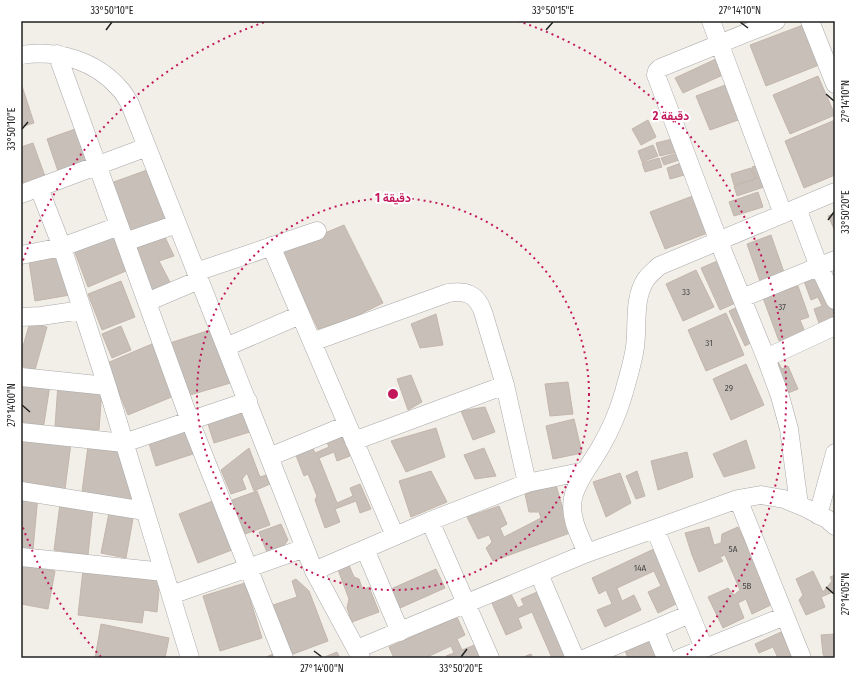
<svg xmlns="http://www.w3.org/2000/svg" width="856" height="679" viewBox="0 0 856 679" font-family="'Fira Sans Condensed',Vazirmatn,sans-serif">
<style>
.building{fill:#c7bfb8;stroke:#c4b6ab}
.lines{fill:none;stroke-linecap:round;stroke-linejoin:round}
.minor-casing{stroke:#a9a9a9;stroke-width:19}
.minor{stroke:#fff;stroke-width:18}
.ticks{fill:none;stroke:#222;stroke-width:1.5}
.ring{fill:none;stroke:#c2185b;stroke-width:2;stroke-dasharray:2 4}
.labels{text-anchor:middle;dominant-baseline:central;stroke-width:4;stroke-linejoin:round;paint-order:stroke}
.number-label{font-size:9px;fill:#4b4948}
.centre{fill:#c2185b;stroke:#fff;stroke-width:2}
.ring-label{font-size:12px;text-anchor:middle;font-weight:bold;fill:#c2185b;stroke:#fff;stroke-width:4;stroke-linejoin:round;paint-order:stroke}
.neatline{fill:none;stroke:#222;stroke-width:1.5}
.ticks-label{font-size:10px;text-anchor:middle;fill:#222}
</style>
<rect width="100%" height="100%" fill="#f2efe9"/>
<!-- building -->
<path class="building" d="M742,21h15l-13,5z
M803,25l16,40 -53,21 -16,-41z
M718,58l7,16 -42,19 -8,-15z
M818,76l17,39 -45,19 -17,-39z
M21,83l13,40 -13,4z
M728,84l13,35 -31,11 -14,-34z
M648,120l8,17 -15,8 -9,-16z
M835,120v55l-31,13 -19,-47z
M78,128l12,35 -31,11 -12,-35z
M672,139l4,13 -16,4 -4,-13z
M33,143l13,36 -25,9v-41z
M653,145l5,11 -16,6 -4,-11z
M677,153l2,7 -15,5 -3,-7z
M659,158l3,9 -17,5 -3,-9z
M684,162l4,12 -18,5 -3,-11z
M763,163l4,11 -12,4 -3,-11z
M751,168l4,11 -21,6 -3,-11z
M147,170l19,48 -36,14 -19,-49z
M761,177l3,10 -27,9 -3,-10z
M758,192l5,15 -29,9 -5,-14z
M698,194l15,37 -48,18 -15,-37z
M835,213v18l-7,-15z
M344,225l39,78 -33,16 -32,10 -36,-78z
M114,235l12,36 -38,16 -14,-37z
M164,235l10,21 -15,5 13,25 -21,7 -18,-47z
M771,235l15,43 -24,9 -15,-43z
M62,249l8,46 -35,6 -7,-46z
M722,259l20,41 -22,10 -19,-42z
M696,270l18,37 -31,14 -17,-37z
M822,275l13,30v8l-3,1 2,7 -14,5 -6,-17 8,-3 -4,-9 -7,3 -7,-19z
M121,281l14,36 -33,13 -14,-36z
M798,286l11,31 -9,3 5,12 -26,9 -16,-43z
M742,305l16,34 -13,7 -16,-35z
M726,313l18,42 -38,16 -18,-41z
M436,314l7,31 -23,3 -9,-24z
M30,322l17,5 -12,43 -14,-4v-13z
M121,326l10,24 -19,8 -10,-24z
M210,330l24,52 -44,13 -20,-52z
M152,344l22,52 -46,19 -21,-52z
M778,362l4,7 6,-3 10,23 -15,6 -13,-30z
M746,364l18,41 -33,15 -18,-41z
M411,375l11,27 -14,8 -11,-31z
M568,382l5,32 -23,2 -5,-32z
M21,384l29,1 -7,45 -22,-4z
M58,384l44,4 -3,42 -44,-4z
M485,407l10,25 -22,8 -12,-29z
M244,409l9,22 -39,12 -7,-22z
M574,419l8,34 -29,6 -7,-33z
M185,428l8,26 -37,12 -8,-26z
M436,428l9,29 -39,15 -15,-31z
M340,432l10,24 -13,5 -3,-9 -15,6 18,45 16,-7 -3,-8 10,-4 11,25 -11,4 -4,-12 -21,8 5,13 -15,6 -10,-28 2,-4 -9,-22 -4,2 -9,-23 17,-7 3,7 14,-6 -4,-9z
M21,438l50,5 -6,46 -44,-6z
M746,440l9,28 -31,9 -11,-23z
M88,446l32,3 18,54 -56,-11z
M249,448l11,29 6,-2 4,9 -16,7 -7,-18 -5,6 4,10 -15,5 -10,-24z
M484,448l12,28 -21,3 -11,-24z
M687,452l6,25 -35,13 -7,-29z
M431,471l16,31 -36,15 -12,-36z
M637,471l8,25 -9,3 -10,-23z
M620,473l11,30 -25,14 -13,-35z
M556,485l14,48 -77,28 -7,-13 6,-6 -3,-7 -11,4 -11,-22 32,-11 8,18 -7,4 4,9 37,-19 -2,-6h-10l-4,-18z
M257,491l13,34 -25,9 -13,-34z
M21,494l17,1 -5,55 -12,-1z
M218,499l19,49 -39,15 -19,-49z
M60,504l33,4 -5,47 -34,-5z
M110,508l24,5 -8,45 -25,-5z
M281,524l7,16 -8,11 -12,4 -9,-23z
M709,527l5,18 7,-2 1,-9 16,-7 37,76 -23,11 -6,-15 -8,4 6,15 -21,10 -15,-31 20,-9 6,7 6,-5 -15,-35 -5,2 3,4 -24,11 -7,-17 -7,-22z
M656,548l24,54 -22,11 -10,-21 13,-6 -7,-15 -37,17 5,13 12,-6 7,15 -36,17 -8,-17 15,-6 -6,-14 -7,4 -7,-16z
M348,563l6,14 5,2 4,11 6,-3 10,25 -27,10 -5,-14 2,-9 -12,-32z
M21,564l34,7 -7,38 -27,-5z
M436,569l9,19 -45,20 -9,-19z
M83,570l77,8 -3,34 -13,-2 -2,13 -64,-8z
M813,571l10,21 9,-11 -2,-4 5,-2v21l-2,-4 -12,5 4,10 -19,8 -7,-15 4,-5 -7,-16z
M296,579l13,12 19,50 -40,15 -18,-50 27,-9 -5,-16z
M245,583l17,55 -42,13 -17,-55z
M544,589l28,69h-20l-20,-46 -14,6 4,10 -16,7 -15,-34 19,-9 8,16 6,-3 -3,-6z
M457,617l8,18 -8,4 5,11 15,-6 6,14h-36l-1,-2 8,-3 -3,-7 -26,12h-31l-5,-11z
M101,624l68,14 -4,20h-70z
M781,632l13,26h-16l-5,-11 -14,6 -4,-9z
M835,634v24h-10l-2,-4 -2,-19z
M648,637l9,21h-29l-4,-10z
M337,652l3,6h-18z
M273,654l2,4h-11z
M531,654l2,4h-12z"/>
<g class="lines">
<!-- minor casing -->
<g class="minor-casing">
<path id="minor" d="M711,21l72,193
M776,21l-116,47 -3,3 -1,4 63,167 47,116 14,38 9,33 10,76
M810,21l25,63
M57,54l133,367 94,237
M21,55c36,-6 75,6 99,34 4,4 7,10 10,15l184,467 47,87
M39,188l23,59 45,139 83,272
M21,194l126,-47
M797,208l22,59 16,33
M125,242l52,-18
M271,246l124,290
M21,255l41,-8 57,-21
M196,272l121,-41
M742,298l93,-38
M147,302l52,-22
M21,317l20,-1 41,-6
M312,342l136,-49c18,-3 29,1 35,19l22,73 22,98
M226,347l74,-32
M766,358l69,-32
M21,377l86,9
M21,432l103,11 124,-42
M354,441l151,-56
M269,457l78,-32
M21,491l124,20
M738,499l64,159
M818,515l17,-62
M430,521l60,137
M655,529l49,119
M365,549l35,83
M587,553c-7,-17 -18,-35 -14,-55 4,-18 18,-34 27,-50 10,-17 19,-38 24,-56 4,-15 9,-30 11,-45 3,-23 -2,-48 11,-68 4,-5 9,-9 13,-13l176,-74
M21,557l143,15
M314,571l116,-50 97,-38 58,-12
M539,574l36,84
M171,595l134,-47
M654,629l12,29
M357,649l230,-96 151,-54 23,-4 23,4 22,9 21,11 8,7
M586,658l104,-44
M680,658l105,-42"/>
</g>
<!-- minor -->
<use href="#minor" class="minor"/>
</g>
<!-- ticks -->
<path class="ticks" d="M740,22l8,6M106,30l6,-8M546,30l7,-8M826,94l8,7M22,129l6,-7M828,220l6,-8M22,405l8,7M826,587l8,7M314,651l8,6M461,657l6,-8"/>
<!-- distance rings -->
<g class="ring">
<circle cx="393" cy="394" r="196"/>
<path d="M101 657A393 393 0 0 1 21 522M21 266A393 393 0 0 1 268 21M518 21A393 393 0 0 1 685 657"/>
</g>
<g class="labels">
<!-- number labels -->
<g class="number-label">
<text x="686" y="292">33</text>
<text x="782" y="307">37</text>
<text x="709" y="343">31</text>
<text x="729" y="388">29</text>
<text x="733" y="549">5A</text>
<text x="640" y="568">14A</text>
<text x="747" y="586">5B</text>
</g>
</g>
<circle cx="393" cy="394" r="6" class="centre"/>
<g class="ring-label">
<text x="671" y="120">2 دقيقة</text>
<text x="393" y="202">1 دقيقة</text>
</g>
<!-- border -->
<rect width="856" height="679" fill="none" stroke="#ffffff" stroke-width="44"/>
<rect x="22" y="22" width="812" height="635" class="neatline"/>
<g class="ticks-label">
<text x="112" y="14">33°50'10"E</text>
<text x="553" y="14">33°50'15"E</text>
<text x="740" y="14">27°14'10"N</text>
<text transform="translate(845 101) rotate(-90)" y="4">27°14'10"N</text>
<text transform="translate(11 129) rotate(-90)" y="4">33°50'10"E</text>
<text transform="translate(845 212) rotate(-90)" y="4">33°50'20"E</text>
<text transform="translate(11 405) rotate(-90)" y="4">27°14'00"N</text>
<text transform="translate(845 594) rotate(-90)" y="4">27°14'05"N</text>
<text x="322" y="672">27°14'00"N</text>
<text x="461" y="672">33°50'20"E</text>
</g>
</svg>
